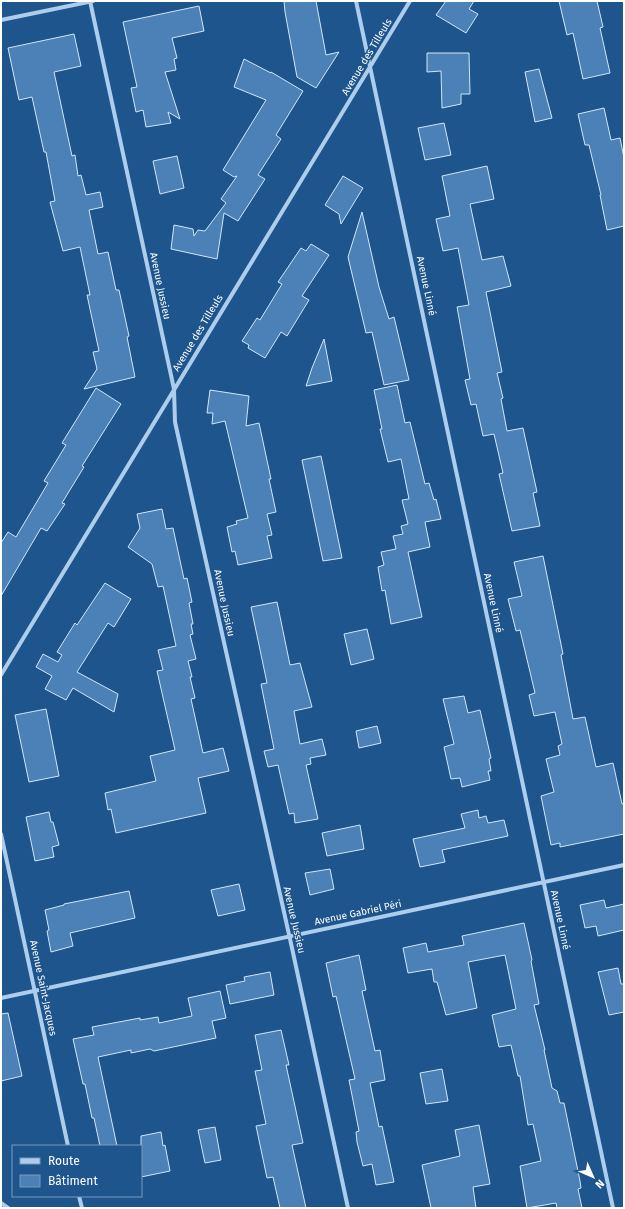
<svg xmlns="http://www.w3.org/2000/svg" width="625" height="1209" viewBox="0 0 625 1209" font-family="'Fira Sans',sans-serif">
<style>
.building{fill:#4b81b6;stroke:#d1e6f9}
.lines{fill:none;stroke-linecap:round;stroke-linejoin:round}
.street{stroke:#accdec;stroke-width:4}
.labels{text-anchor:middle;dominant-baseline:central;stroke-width:3;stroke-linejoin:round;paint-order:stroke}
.street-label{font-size:10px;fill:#fff;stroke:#1e558d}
</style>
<rect width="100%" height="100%" fill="#1e558d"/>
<!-- building -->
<path class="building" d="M284,1h32l10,54 13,-3 -23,36 -19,-11 -12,-65z
M446,1h28l-5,8 9,5 -12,19 -30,-18z
M559,1h38l6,26 -3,1 10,45 -27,6 -10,-46 -6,2z
M199,6l5,25 -32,7 5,20 -3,1 2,11 -11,2 15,47 -12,-7 3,11 -25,4 -3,-17 -7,2 -5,-24 6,-1 -14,-65z
M74,34l7,32 -27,6 18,84 3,-1 3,21 3,-1 5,20 14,-3 3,15 -14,3 9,44 10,-2 8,38h3l10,46 -2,1 8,40 -51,12 13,-20 -4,-17 6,-1 -12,-56h3l-10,-48 -17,4 -13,-49 5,-1 -9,-49h-2l-12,-55 -13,3 -11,-52z
M427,53h42l1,41h-9v10l-19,4 -1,-37 -14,1z
M244,59l27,14v-1l32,19 -27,44 5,4 -23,36 7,4 -27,42 -14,-8 -7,46 -46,-10 3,-24 19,4 1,7 4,-6 7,1 21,-28 -5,-4 16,-23 -3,1 -11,-7 43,-70 -32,-13z
M539,69l13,49 -17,4 -10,-50z
M604,108l7,32 9,-2 4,20v68l-17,4 -7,-35h1l-12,-50h-4l-7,-31z
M444,123l7,32 -26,5 -7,-32z
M177,156l7,32 -24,6 -7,-33z
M487,166l7,33 -24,5 12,56 21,-4 8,30 -25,6 16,80 -5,1 6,25 -2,1 6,32 16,-3 14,64 -4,1 7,33 -28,5 -13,-57 4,-1 -9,-39 -11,2 -7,-32 -5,1 -6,-25 5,-1 -13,-72 12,-2 -11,-57 -15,3 -7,-32 14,-3 -8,-40z
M343,176l20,12 -22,36 -2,-10 -14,-9z
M362,212l17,75 10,32 5,-2 15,63 -25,5 -12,-53 -6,1 -18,-76z
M311,244l18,11 -27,41 7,4 -22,36 -6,-4 -16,26 -17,-10 1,-3 -7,-4 15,-23 3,2 22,-36 -4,-2 23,-34 5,3z
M324,339l8,42 -26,5 6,-18z
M397,385l8,38 5,-1 15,62 4,-1 5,17 2,-1 5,20 -16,3 5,25 -22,5 14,65 -31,7 -6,-34 -3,1 -4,-24 6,-2 -3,-13 15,-3 -3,-13 10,-2 -2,-8 7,-2 -6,-24 7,-1 -8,-40 -13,3 -8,-33h2l-8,-39z
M96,388l25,16 -39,62 2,1 -22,36 3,1 -18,27 -6,-3 -40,68v-53l7,-11 8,5 32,-54 -4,-2 22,-36 -4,-2z
M210,390l39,6 -3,30 13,-3 12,56h-2l7,33 -9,2 5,21 -5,1 5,22 -34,7 -3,-14 -3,1 -5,-25 10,-3 -1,-3 12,-3 -23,-97 -13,3 1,-11h-6z
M321,456l21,102 -19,3 -21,-101z
M162,509l4,20 7,-1 11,51 3,-1 5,24 -3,1 4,21h-2l2,10 -3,1 6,24 -8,2 4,16h-2l5,21 -4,1 12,54 20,-5 6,23 -31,7 8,35 -90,20 -5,-24 -3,1 -3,-17 51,-12 -6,-25 25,-6 -18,-79 6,-1 -5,-20 18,-4 -13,-60 -5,1 -6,-23 -24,-17 12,-19 -3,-14z
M543,556l20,98 -2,1 12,64 12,-2 11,50 17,-4 9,41 2,-1v31l-64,13v-4l-9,2 -10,-49 13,-4 -8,-33 14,-4 -2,-9 4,-2 -7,-32 -21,4 -5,-21 6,-2 -15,-63 -4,1 -8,-32 14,-3 -8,-34z
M105,583l26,16 -17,28 -6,-4 -31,49 41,22 -4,18 -41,-24 -7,12 -21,-11 7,-13 -16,-9 7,-13 15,8 4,-7 -5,-3 18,-29 2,2z
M277,602l13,63 10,-2 12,44 -18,4 6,33 22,-5 4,16 -16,3 1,6 -5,1 12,54 -23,4 -1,-10 -5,1 -11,-49 -10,2 -4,-16 10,-2 -13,-65 6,-1 -16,-76z
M367,629l7,30 -23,6 -7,-31z
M464,696l4,17 12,-3 11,48 -2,1 2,12h-3l2,9 -28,7 -2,-9 -9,1 -7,-32 10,-3 -11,-45z
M46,709l13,67 -30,6 -14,-67z
M377,726l4,17 -22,5 -3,-17z
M478,810l1,8 7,-2 2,7 16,-3 4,16 -66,14 3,12 -25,5 -7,-28 52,-11 -4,-14z
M49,812l2,10h2l6,23 -7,2 2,10 -19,4 -9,-44z
M360,825l4,24 -37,7 -5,-23z
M330,869l4,20 -24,6 -5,-22z
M239,884l6,26 -27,6 -7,-26z
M129,891l6,27 -65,15 3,13 -22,6 -4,-21 2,-1 -4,-20 19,-5v-1z
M604,900l2,8 18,-4v26l-26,6 -2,-10 -11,2 -5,-23z
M524,923l8,37 -1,1 8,43 -5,1 11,45h-1l8,38 5,3 3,12h4l16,78 1,7 -3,1 4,19h-25l-1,-5 -29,5 -7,-42 21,-5 -8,-37 -5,1 -8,-49h-2l-7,-31 -12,2 -7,-32 24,-6 -11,-54 -37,7 9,46 -31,7 -9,-33h-3l-2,-13 -24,4 -5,-25 23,-5 2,9 36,-7 -2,-9z
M359,955l7,35 -4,1 13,60 5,-1 5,30 -15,3 9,44 3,-1 12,56 -18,3 -4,-21 -9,2 -6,-24 -1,-10 3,-1 -10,-51 6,-1 -19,-83 -3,1 -7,-34z
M618,968l3,16h3v28l-15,3 -11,-43z
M270,972l4,23 -44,9 -4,-19 19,-4 -1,-4z
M220,991l6,27 -14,3 4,17 -62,13 -4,-2 -19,4v-3l-33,7 19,89h-17l-6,-28h-2l-7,-34h-2l-10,-45 21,-4 -2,-8 48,-9v2l18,-3 1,6 33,-7 -4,-18z
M8,1013l14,63 -21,5v-67z
M281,1030l8,35h-3l17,78 -11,2 14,63h-26l-7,-31 -6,1 -11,-52 10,-2 -11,-53 7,-1 -7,-35z
M442,1069l6,32 -22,3 -6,-31z
M479,1125l11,59 -17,3 3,21h-45l-9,-43 38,-9 -5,-26z
M215,1127l6,33 -16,3 -7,-33z
M161,1132l2,14 2,-1 5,26 -29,6v-41z"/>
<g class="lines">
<!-- street -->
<path class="street" d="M90,1l84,388 1,33 117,526 56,260
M356,1l257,1207
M1,20l92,-19
M1,675l409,-674
M1,834l67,312
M1,998l623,-133
M79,1196l3,12
M1,1203l7,5"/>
</g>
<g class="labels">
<!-- street labels -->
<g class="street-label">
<text transform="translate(367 57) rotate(-59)">Avenue des Tilleuls</text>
<text transform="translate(160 286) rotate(78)">Avenue Jussieu</text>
<text transform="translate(426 286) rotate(78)">Avenue Linné</text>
<text transform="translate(198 333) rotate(-59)">Avenue des Tilleuls</text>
<text transform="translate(224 603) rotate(78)">Avenue Jussieu</text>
<text transform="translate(493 603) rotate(78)">Avenue Linné</text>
<text transform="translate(358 913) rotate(-12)">Avenue Gabriel Péri</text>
<text transform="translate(294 920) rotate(77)">Avenue Jussieu</text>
<text transform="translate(560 920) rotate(78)">Avenue Linné</text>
<text transform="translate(43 988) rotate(78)">Avenue Saint-Jacques</text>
</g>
</g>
<!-- border -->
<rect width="625" height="1209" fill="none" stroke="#ffffff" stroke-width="4"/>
<!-- legend -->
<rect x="12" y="1145" width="130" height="52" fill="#1e558d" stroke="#7899bb"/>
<rect x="20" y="1158" width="20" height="6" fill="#accdec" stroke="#7899bb"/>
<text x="48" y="1165" font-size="12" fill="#ffffff">Route</text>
<rect x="20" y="1175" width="20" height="12" fill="#4b81b6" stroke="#7899bb"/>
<text x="48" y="1185" font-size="12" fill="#ffffff">Bâtiment</text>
<!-- north arrow -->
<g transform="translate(593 1177) rotate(135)" stroke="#1e558d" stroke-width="3" paint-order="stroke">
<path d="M0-3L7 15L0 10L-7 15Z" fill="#ffffff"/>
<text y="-6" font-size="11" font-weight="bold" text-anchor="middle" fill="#ffffff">N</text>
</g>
</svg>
